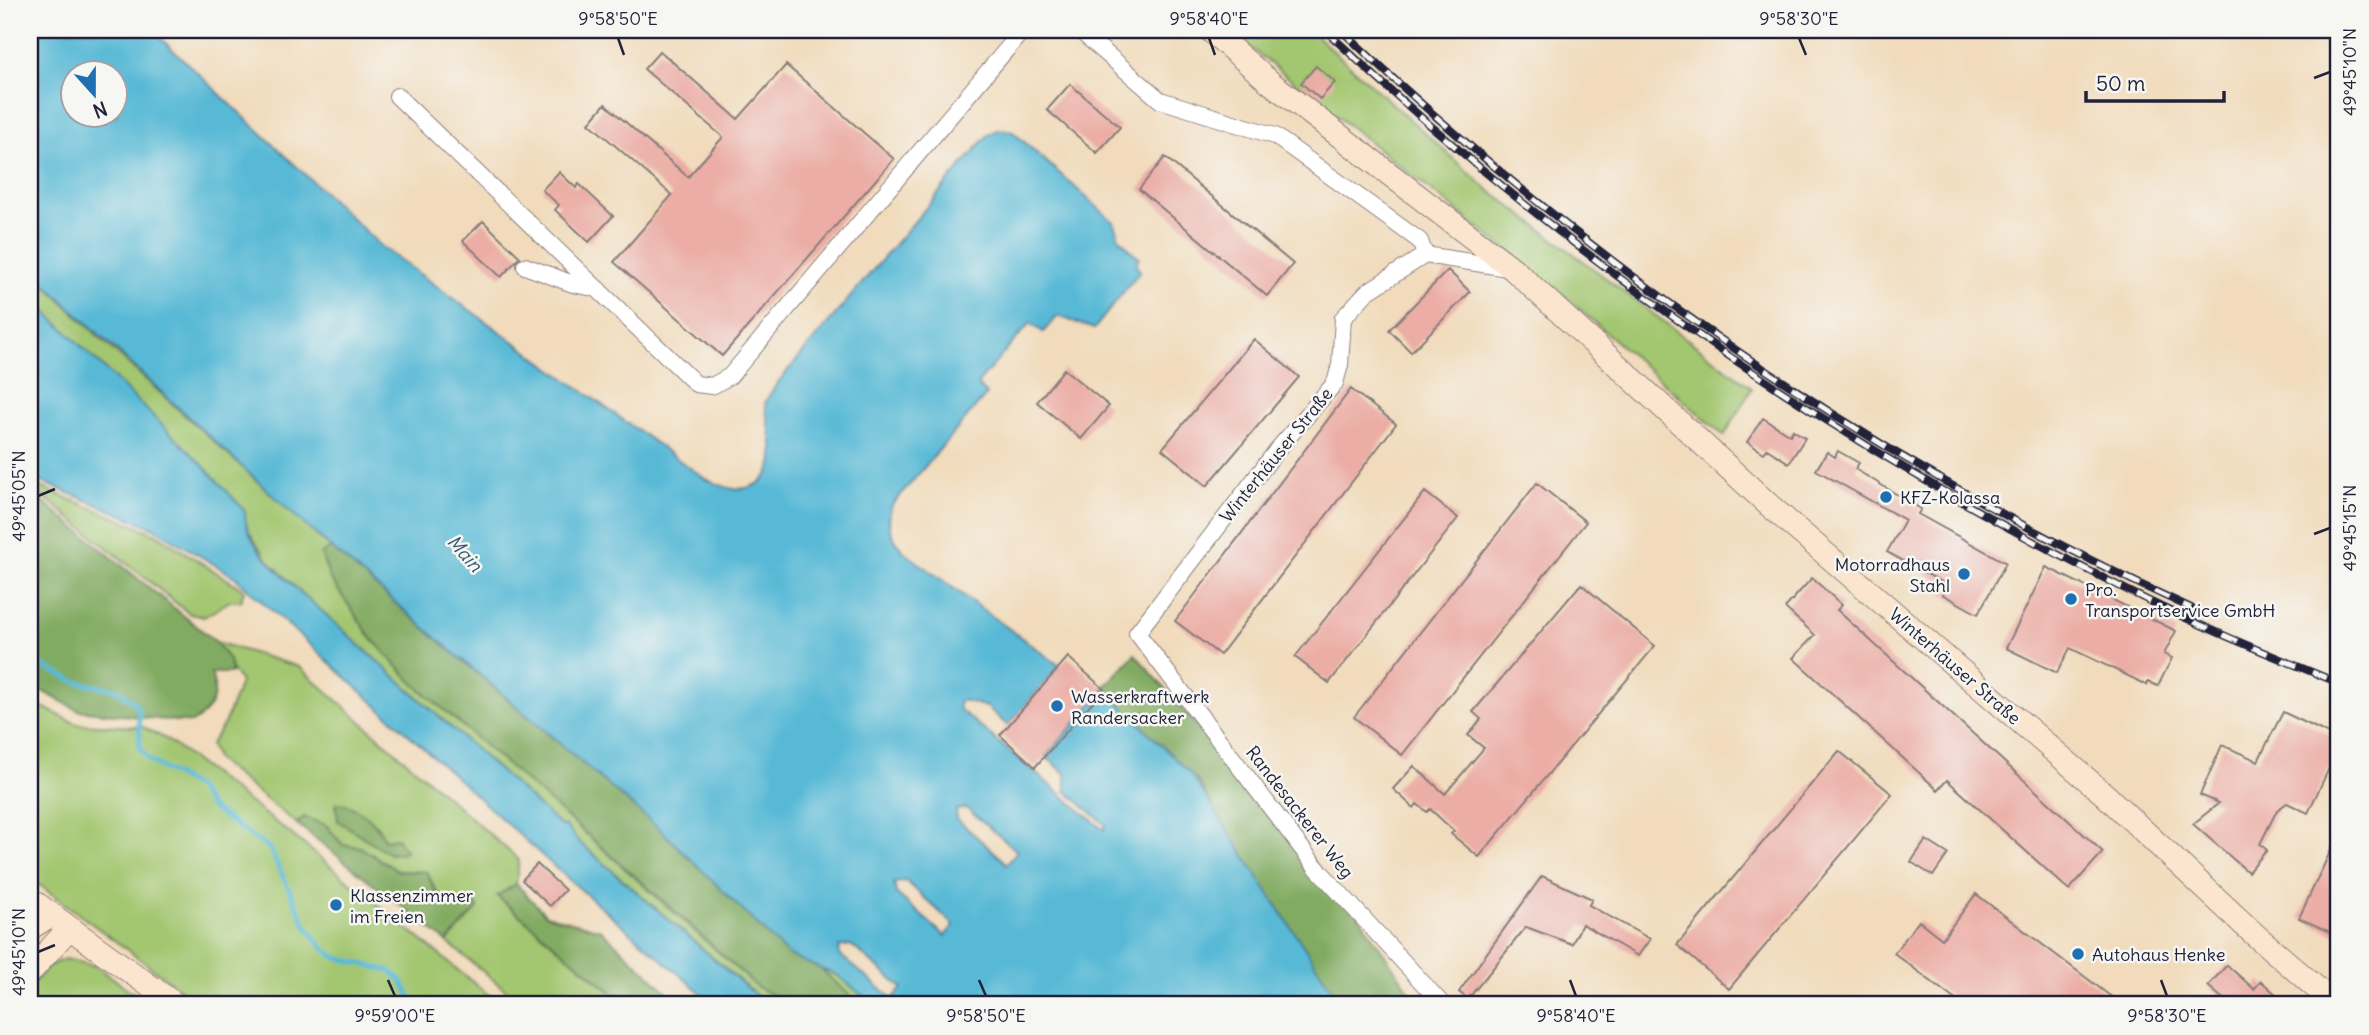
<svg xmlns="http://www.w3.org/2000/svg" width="2369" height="1035" viewBox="0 0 2369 1035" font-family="Delius,sans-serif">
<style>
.green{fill:#a3c670;stroke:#627456;stroke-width:2}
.forest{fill:#82ab62;stroke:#52664e;stroke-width:2}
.water{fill:#58b9d6;stroke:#3d6e88;stroke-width:2;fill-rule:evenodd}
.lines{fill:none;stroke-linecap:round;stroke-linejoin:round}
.stream{stroke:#58b9d6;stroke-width:5}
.building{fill:#ebada5}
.street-casing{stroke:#8a7e7c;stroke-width:18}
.secondary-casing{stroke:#8a7e7c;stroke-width:25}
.street{stroke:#fff;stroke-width:16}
.secondary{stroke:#fce5cf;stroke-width:23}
.rail-casing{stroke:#22223b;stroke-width:8}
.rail{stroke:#f6f6f2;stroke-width:5;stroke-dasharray:16;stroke-linecap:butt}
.ticks{fill:none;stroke:#22223b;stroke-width:2.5}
.poi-dot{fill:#1f6fb2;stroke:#f6f6f2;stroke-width:2.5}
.labels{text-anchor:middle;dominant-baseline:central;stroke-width:5;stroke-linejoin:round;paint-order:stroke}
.street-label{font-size:18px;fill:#22223b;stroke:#f6f6f2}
.poi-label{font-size:18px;fill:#22223b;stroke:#f6f6f2;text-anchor:start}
.water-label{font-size:19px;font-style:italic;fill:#355771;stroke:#f6f6f2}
.neatline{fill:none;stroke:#22223b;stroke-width:2.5}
.ticks-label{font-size:18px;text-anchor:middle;fill:#22223b}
</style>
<rect width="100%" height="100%" fill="#f6f6f2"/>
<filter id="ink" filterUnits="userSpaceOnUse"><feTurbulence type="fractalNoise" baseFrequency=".0143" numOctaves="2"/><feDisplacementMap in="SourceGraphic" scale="14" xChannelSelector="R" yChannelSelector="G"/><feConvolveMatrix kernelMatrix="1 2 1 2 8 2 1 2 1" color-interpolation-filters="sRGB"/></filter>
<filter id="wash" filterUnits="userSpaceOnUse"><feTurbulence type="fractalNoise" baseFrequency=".00686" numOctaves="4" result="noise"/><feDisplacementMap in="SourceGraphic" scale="28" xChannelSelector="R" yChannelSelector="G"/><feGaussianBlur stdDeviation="1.57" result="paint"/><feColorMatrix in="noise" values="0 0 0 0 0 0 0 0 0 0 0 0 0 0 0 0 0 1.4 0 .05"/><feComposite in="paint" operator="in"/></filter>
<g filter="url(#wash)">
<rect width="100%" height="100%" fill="#f1dbbc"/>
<!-- green -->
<path class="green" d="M1228,30h82l176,158 266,200 -28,48 -163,-143z
M30,270l71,69 230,209 -10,7 227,245 209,187 33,18h-22l-189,-163 -14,-17 -4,1 -266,-239 -27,-27 -23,-34 -215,-230z
M33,484l123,50 88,56 -3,11h-11l-26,16 -14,-3 -156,-125z
M216,642l83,25 220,193 -3,24 -19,12 129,109h-102l-77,-63 31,-34c-32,-4 -38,-5 -51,-36l-29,-1 -38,-24 -17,-2 -39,-28 -7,7 -80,-64 -7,-15 14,-21 17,-43c-12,-10 -15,-26 -25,-39z
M30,701l47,23 66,3 23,12 125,95 210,171h-299l-172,-127z
M65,959l31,7 54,39h-120v-19l20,-21z
M820,968l17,7 37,30h-22v-7z"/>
<!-- forest -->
<path class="forest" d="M30,491l186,151 13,18 3,13h-21c8,23 1,37 -19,50l-114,-13 -48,-25z
M331,548l332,284 125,123 32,13 32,30v7h-62l-33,-18 -82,-76 -263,-229 -40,-43 -43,-62 -8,-23z
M1135,654l220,256 64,95h-110l-45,-104 -65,-119 -96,-94z
M336,803c19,1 43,19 48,37l13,-2 9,14 -16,2 -52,-33z
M304,817l22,8 17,20 17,2 38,24 29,1c12,29 16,34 48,29l3,7 -31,34 -150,-118z
M516,884l30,31 55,15 80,75h-54l-130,-109z"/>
<!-- water -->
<path class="water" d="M30,30h122l230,217 322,231c18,8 31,16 51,7 32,-14 12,-56 10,-83l13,-20 209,-246 12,-7 14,3 101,90 5,16 20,20 -3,7 4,6 -46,58 -36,-13 -15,16 -13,-9 -53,61 10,10 -95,111c-7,21 -1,31 12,47l156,114 -52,60 -21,-19 -24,-7 -4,3v6l145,121 2,-5 -40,-34v-17l-20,-17 58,-68 87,85 151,231h-468l-37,-30 -49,-20 -125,-123 -357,-306 -276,-256zM74,74h42v42h-42zM966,808l51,43 -10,13 -50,-45 -1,-9zM906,881l48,44 -9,11 -49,-43 -2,-10zM851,945l51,43 -9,11 -53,-44 -1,-8z
M30,296l171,167 44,48c-1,31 29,56 50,76l266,239 4,-1 14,17 188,163h-52l-158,-136 -322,-292 -83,-50 -122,-50z"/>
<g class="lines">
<!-- stream -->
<path class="stream" d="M30,660l46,22 43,8 15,13 5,7 1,38 9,12 48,28 13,19 60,42 37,78 15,20 13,10 55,14 11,9 14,25"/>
</g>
<g id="blocks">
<!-- building -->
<path class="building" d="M660,51l78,68 48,-54 108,94 -172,197 -108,-94 58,-67 -83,-72 16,-19 83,73 35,-40 -79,-68z
M1316,66l19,16 -15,17 -19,-16z
M1070,84l50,43 -23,26 -50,-43z
M1165,157l128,107 -26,32 -128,-107z
M559,172l17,16 3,-4 34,32 -24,26 -34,-32 4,-5 -17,-15z
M483,221l37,36 -19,20 -38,-36z
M1448,270l22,22 -59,60 -22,-22z
M1254,339l45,38 -92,109 -45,-37z
M1064,369l45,37 -28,33 -44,-37z
M1351,389l45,35 -176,231 -45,-34z
M1763,418l27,17 3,-5 12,8 -16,25 -22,-14 -3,4 -17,-11z
M1838,451l21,12 -4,6 66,40 -3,5 88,49 -28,51 -36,-20 5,-9 -60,-33 18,-32 -89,-50 11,-18 8,5z
M1537,483l49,39 -184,233 -48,-38z
M1425,492l33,26 -129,165 -34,-26z
M2046,567l130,64 -12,23 8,4 -14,28 -10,-4 -1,3 -77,-37 -13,25 -51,-25z
M1812,578l30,27 -5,5 266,242 -34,38 -122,-110 -9,10 -145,-132 22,-23 -30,-27z
M1581,584l74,62 -176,211 -28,-23 3,-3 -24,-22 -3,3 -10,-8 -3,4 -21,-19 21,-23 31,28 39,-46 -16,-13 13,-16 -8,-7z
M1068,657l36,32 -69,78 -35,-32z
M2283,712l56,27v8l-31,66 -21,-10 -10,7 -17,34 7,6 -19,22 -55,-48 26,-21 -19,-8 22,-50 36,16z
M1839,751l53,43 -163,195 -52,-44z
M2339,833v103l-40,-18z
M1926,840l22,14 -15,22 -22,-14z
M537,864l28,26 -15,16 -28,-26z
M1542,876l50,23 -3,6 61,34 -12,17 -56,-32 -10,20 -46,-17 -58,72 -9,-7z
M1976,894l17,13 129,98h-160l-68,-52 25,-32 23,18z
M2227,965l27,24 7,-8 27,24h-58l-22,-19z"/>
</g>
</g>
<g filter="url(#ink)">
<use href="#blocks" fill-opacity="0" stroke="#8a7e7c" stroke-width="2"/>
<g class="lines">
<!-- street casing -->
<g class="street-casing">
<path id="street" d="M1079,30l81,70 115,36 145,105 5,14
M397,96l299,288 16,2 18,-10 293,-346
M525,266l48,18 25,5
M1443,1005l-127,-138 -179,-234 140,-183 58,-67 5,-18 3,-47 24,-26 58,-37 83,13"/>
</g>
<!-- secondary casing -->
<g class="secondary-casing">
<path id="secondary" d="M1210,30l61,53 242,186 257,237 334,288 149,139 83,72
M30,899l146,106
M30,928l21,-13
M30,972l39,-44"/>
</g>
<!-- street -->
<use href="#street" class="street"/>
<!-- secondary -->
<use href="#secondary" class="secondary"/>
<!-- rail casing -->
<g class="rail-casing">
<path id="rail" d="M1325,30c239,226 508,413 802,560 69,35 141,64 212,93
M1341,30c249,236 538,436 850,578"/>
</g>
<!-- rail -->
<use href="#rail" class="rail"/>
</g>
</g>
<!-- ticks -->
<path class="ticks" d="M618,38l6,17M1209,38l6,17M1799,38l7,17M2314,78l16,-6M38,496l17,-7M2314,534l16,-6M38,952l17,-7M388,980l7,16M979,980l7,16M1570,980l6,16M2161,980l6,16"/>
<!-- markers -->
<g class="poi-dot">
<circle cx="1886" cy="497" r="7"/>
<circle cx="1964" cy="574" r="7"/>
<circle cx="2071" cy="599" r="7"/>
<circle cx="1057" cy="706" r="7"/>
<circle cx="336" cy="905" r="7"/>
<circle cx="2078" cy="954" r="7"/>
</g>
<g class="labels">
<!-- street labels -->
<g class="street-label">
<text transform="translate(1276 455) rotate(-51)">Winterhäuser Straße</text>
<text transform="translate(1955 666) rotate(41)">Winterhäuser Straße</text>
<text transform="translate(1300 812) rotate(52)">Randesackerer Weg</text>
</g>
<!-- poi labels -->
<g class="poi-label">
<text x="1900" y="497">KFZ-Kolassa</text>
<text x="1950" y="564" text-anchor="end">Motorradhaus<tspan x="1950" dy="21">Stahl</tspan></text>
<text x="2085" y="589">Pro.<tspan x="2085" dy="21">Transportservice GmbH</tspan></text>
<text x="1071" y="696">Wasserkraftwerk<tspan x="1071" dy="21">Randersacker</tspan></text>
<text x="350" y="895">Klassenzimmer<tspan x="350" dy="21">im Freien</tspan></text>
<text x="2092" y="954">Autohaus Henke</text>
</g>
<!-- water labels -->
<g class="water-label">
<text transform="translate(465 553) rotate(48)">Main</text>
</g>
</g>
<!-- margin -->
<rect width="2369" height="1035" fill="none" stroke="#f6f6f2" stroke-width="77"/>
<!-- north arrow -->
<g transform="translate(94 94) rotate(159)"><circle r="33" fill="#f6f6f2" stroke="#a1a1a9" stroke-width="2"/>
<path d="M0-5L12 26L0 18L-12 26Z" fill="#1f6fb2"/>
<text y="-10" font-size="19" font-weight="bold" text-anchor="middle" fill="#22223b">N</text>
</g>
<!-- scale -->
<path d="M2086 91v10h138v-10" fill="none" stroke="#22223b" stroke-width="3.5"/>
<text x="2096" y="91" font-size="21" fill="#22223b" stroke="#f6f6f2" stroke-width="5" paint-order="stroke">50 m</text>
<rect x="38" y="38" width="2292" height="958" class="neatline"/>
<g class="ticks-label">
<text x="618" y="25">9°58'50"E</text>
<text x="1209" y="25">9°58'40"E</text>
<text x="1799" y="25">9°58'30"E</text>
<text transform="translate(2350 72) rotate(-90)" y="6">49°45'10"N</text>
<text transform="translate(19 496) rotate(-90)" y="6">49°45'05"N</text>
<text transform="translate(2350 528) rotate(-90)" y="6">49°45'15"N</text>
<text transform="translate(19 952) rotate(-90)" y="6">49°45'10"N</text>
<text x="395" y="1022">9°59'00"E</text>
<text x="986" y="1022">9°58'50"E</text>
<text x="1576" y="1022">9°58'40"E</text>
<text x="2167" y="1022">9°58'30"E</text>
</g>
</svg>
